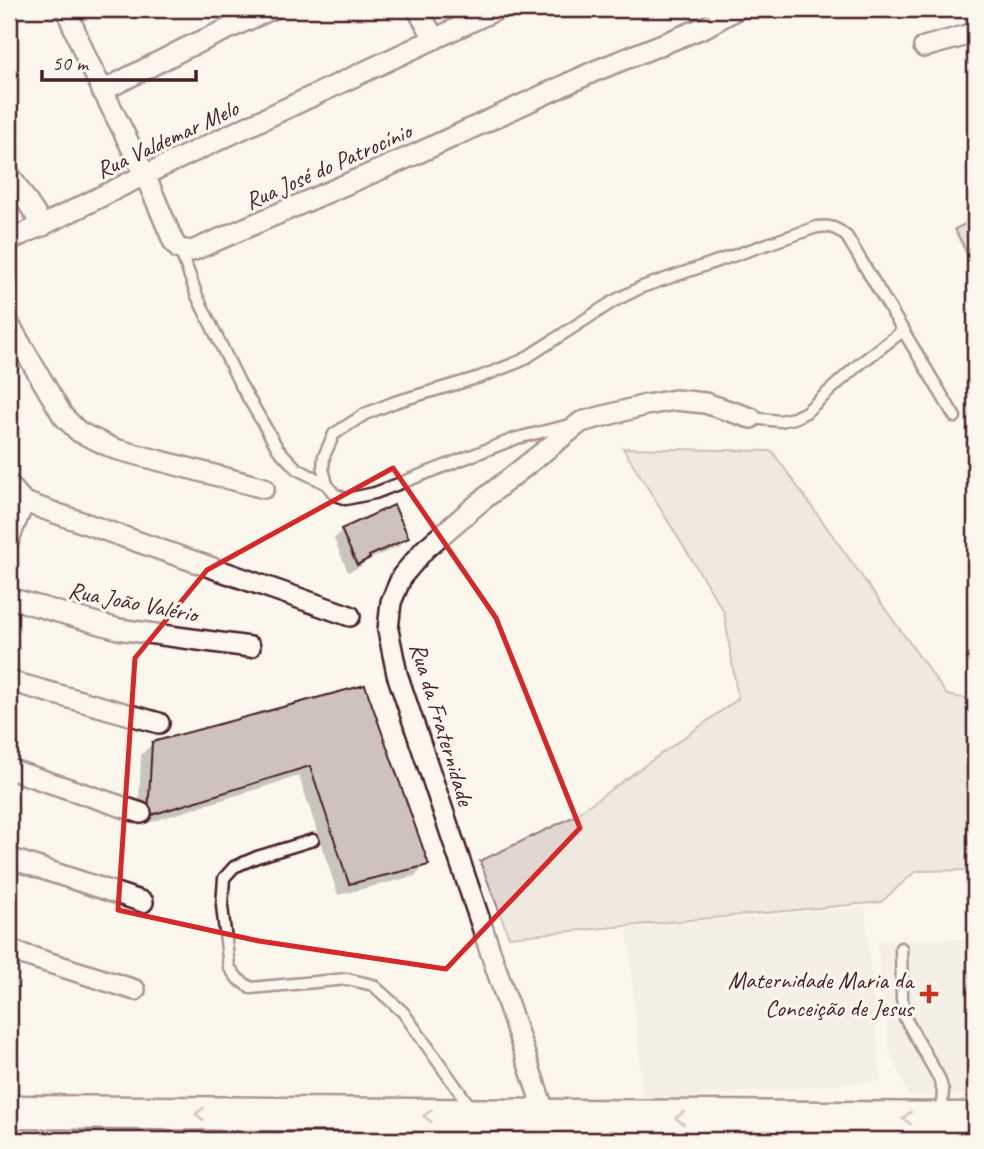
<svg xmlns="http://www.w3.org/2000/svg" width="984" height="1149" viewBox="0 0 984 1149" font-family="Caveat,sans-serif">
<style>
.built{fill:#eee7de}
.green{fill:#e2d7d0;stroke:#967b7e;stroke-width:2}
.shadow{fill:#0003}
.building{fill:#cfc2bc;stroke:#4a1f2b;stroke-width:2}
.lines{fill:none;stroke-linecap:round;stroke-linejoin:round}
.service-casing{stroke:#4a1f2b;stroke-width:15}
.minor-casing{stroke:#4a1f2b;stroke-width:24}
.primary-casing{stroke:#4a1f2b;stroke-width:37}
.service{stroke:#fbf7ec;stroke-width:10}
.minor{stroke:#fbf7ec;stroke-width:19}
.primary{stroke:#fbf7ec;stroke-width:32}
.oneway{stroke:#ab9695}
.marked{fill:none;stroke:#d62828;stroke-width:5;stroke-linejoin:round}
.poi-dot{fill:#c8321e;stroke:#fbf7ec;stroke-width:2.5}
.labels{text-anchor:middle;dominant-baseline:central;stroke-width:6;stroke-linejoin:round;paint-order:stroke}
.street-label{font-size:24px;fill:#4a1f2b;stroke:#fbf7ec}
.poi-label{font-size:24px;fill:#4a1f2b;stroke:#fbf7ec;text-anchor:end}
</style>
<rect width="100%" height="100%" fill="#fbf7ec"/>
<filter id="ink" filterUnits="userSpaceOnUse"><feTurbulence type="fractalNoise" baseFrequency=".0143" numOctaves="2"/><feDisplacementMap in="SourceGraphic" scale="14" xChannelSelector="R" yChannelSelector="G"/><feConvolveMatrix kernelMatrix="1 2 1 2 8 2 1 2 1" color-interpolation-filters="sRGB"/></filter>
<g filter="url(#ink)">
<!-- built -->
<path class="built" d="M865,907l16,174 -238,20 -16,-174z
M975,939v156l-66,2 -20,-49 -12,-108z"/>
<!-- green -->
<path class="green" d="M623,448l149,3 175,244 28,5v170l-59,1 -35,31 -372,35 -29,-76 91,-43 167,-119 -14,-87z"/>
<!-- shadow -->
<path class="shadow" d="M975,221v32l-8,5 -13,-25z
M342,530l65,7 -8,9 -33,15 -6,6 -12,5 -14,-33z
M364,687l63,177 -12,12 -77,19 -39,-119 -161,50 3,-71 11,-11z"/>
<!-- building -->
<path class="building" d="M975,219v35l-6,3 -14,-28z
M394,505l15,33 -40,18 1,2 -13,7 -16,-36z
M365,685l64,180 -80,19 -39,-118 -162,50 4,-74z"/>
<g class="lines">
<!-- service casing -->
<g class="service-casing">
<path id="service" d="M180,249l17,47 42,86 39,67 19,20 30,15
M751,418l29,3 14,-3 12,-6 51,-46 47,-36
M570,425l-53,13 -142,55 -29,6 -12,-5 -7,-10 -4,-15 1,-13 10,-22 31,-20 30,-12 85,-25 41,-16 93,-60 28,-14 175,-60c13,-2 20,1 30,10l108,180
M313,840l-56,17 -23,10 -10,11 -2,28 7,61 9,12 13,9 96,-9 26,6 30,27 68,96
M901,948l1,51 3,19 34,60 4,13 -2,24"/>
</g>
<!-- minor casing -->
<g class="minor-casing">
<path id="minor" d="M66,9l20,48 59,118 29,68 5,6 13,2 224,-97 179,-83 110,-44 32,-18
M417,9l18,30
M924,47l51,-14
M102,91l82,-42 88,-40
M9,174l34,52
M9,240c51,-21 99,-48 148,-71 114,-53 228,-106 341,-160
M9,324l54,92 16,16 36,17 149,39
M9,485l15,17 326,114
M9,539l15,-37
M9,598l109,31 132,18
M9,681l150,42
M9,769l132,44
M9,858l134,44
M9,950l126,40
M546,1117l-149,-443 -9,-44 3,-28 11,-26 23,-27 55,-47 101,-80 65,-17 29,-5 30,3 46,15"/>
</g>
<!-- primary casing -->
<g class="primary-casing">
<path id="primary" d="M9,1112l966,7"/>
</g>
<!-- service -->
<use href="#service" class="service"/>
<!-- minor -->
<use href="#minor" class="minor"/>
<!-- primary -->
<use href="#primary" class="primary"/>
</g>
<!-- one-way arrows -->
<defs><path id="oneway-chevron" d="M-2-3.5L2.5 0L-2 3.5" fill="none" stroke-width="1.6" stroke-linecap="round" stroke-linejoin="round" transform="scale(1.75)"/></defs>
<g class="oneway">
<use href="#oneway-chevron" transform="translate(200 1114) rotate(-179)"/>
<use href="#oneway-chevron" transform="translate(428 1116) rotate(-179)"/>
<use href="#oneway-chevron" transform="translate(680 1118) rotate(-180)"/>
<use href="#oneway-chevron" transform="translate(907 1118) rotate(-180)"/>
</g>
</g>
<!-- marked area -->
<path d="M0 0H984V1149H0ZM393,468l103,150 84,210 -134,141 -187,-28 -141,-31 17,-252 72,-88z" fill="#fbf7ec" fill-opacity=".55" fill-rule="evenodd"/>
<path class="marked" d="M393,468l103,150 84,210 -134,141 -187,-28 -141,-31 17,-252 72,-88z"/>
<!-- markers -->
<path class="poi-dot" d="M925.5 983.5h7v7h7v7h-7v7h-7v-7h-7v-7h7z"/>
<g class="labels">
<!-- street labels -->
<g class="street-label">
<text transform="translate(167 139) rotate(-25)">Rua Valdemar Melo</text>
<text transform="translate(328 166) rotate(-24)">Rua José do Patrocínio</text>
<text transform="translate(133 602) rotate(11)">Rua João Valério</text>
<text transform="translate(442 724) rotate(73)">Rua da Fraternidade</text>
</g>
<!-- poi labels -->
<g class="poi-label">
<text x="913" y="980">Maternidade Maria da<tspan x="913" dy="28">Conceição de Jesus</tspan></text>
</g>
</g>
<!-- margin -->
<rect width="984" height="1149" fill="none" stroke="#fbf7ec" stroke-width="35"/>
<rect x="18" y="18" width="949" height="1114" fill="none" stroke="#4a1f2b" stroke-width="2.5" filter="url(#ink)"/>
<!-- scale -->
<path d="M42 70v10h154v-10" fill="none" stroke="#4a1f2b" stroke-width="3.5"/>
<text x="52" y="70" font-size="21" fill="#4a1f2b" stroke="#fbf7ec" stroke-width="5" paint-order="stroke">50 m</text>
</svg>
